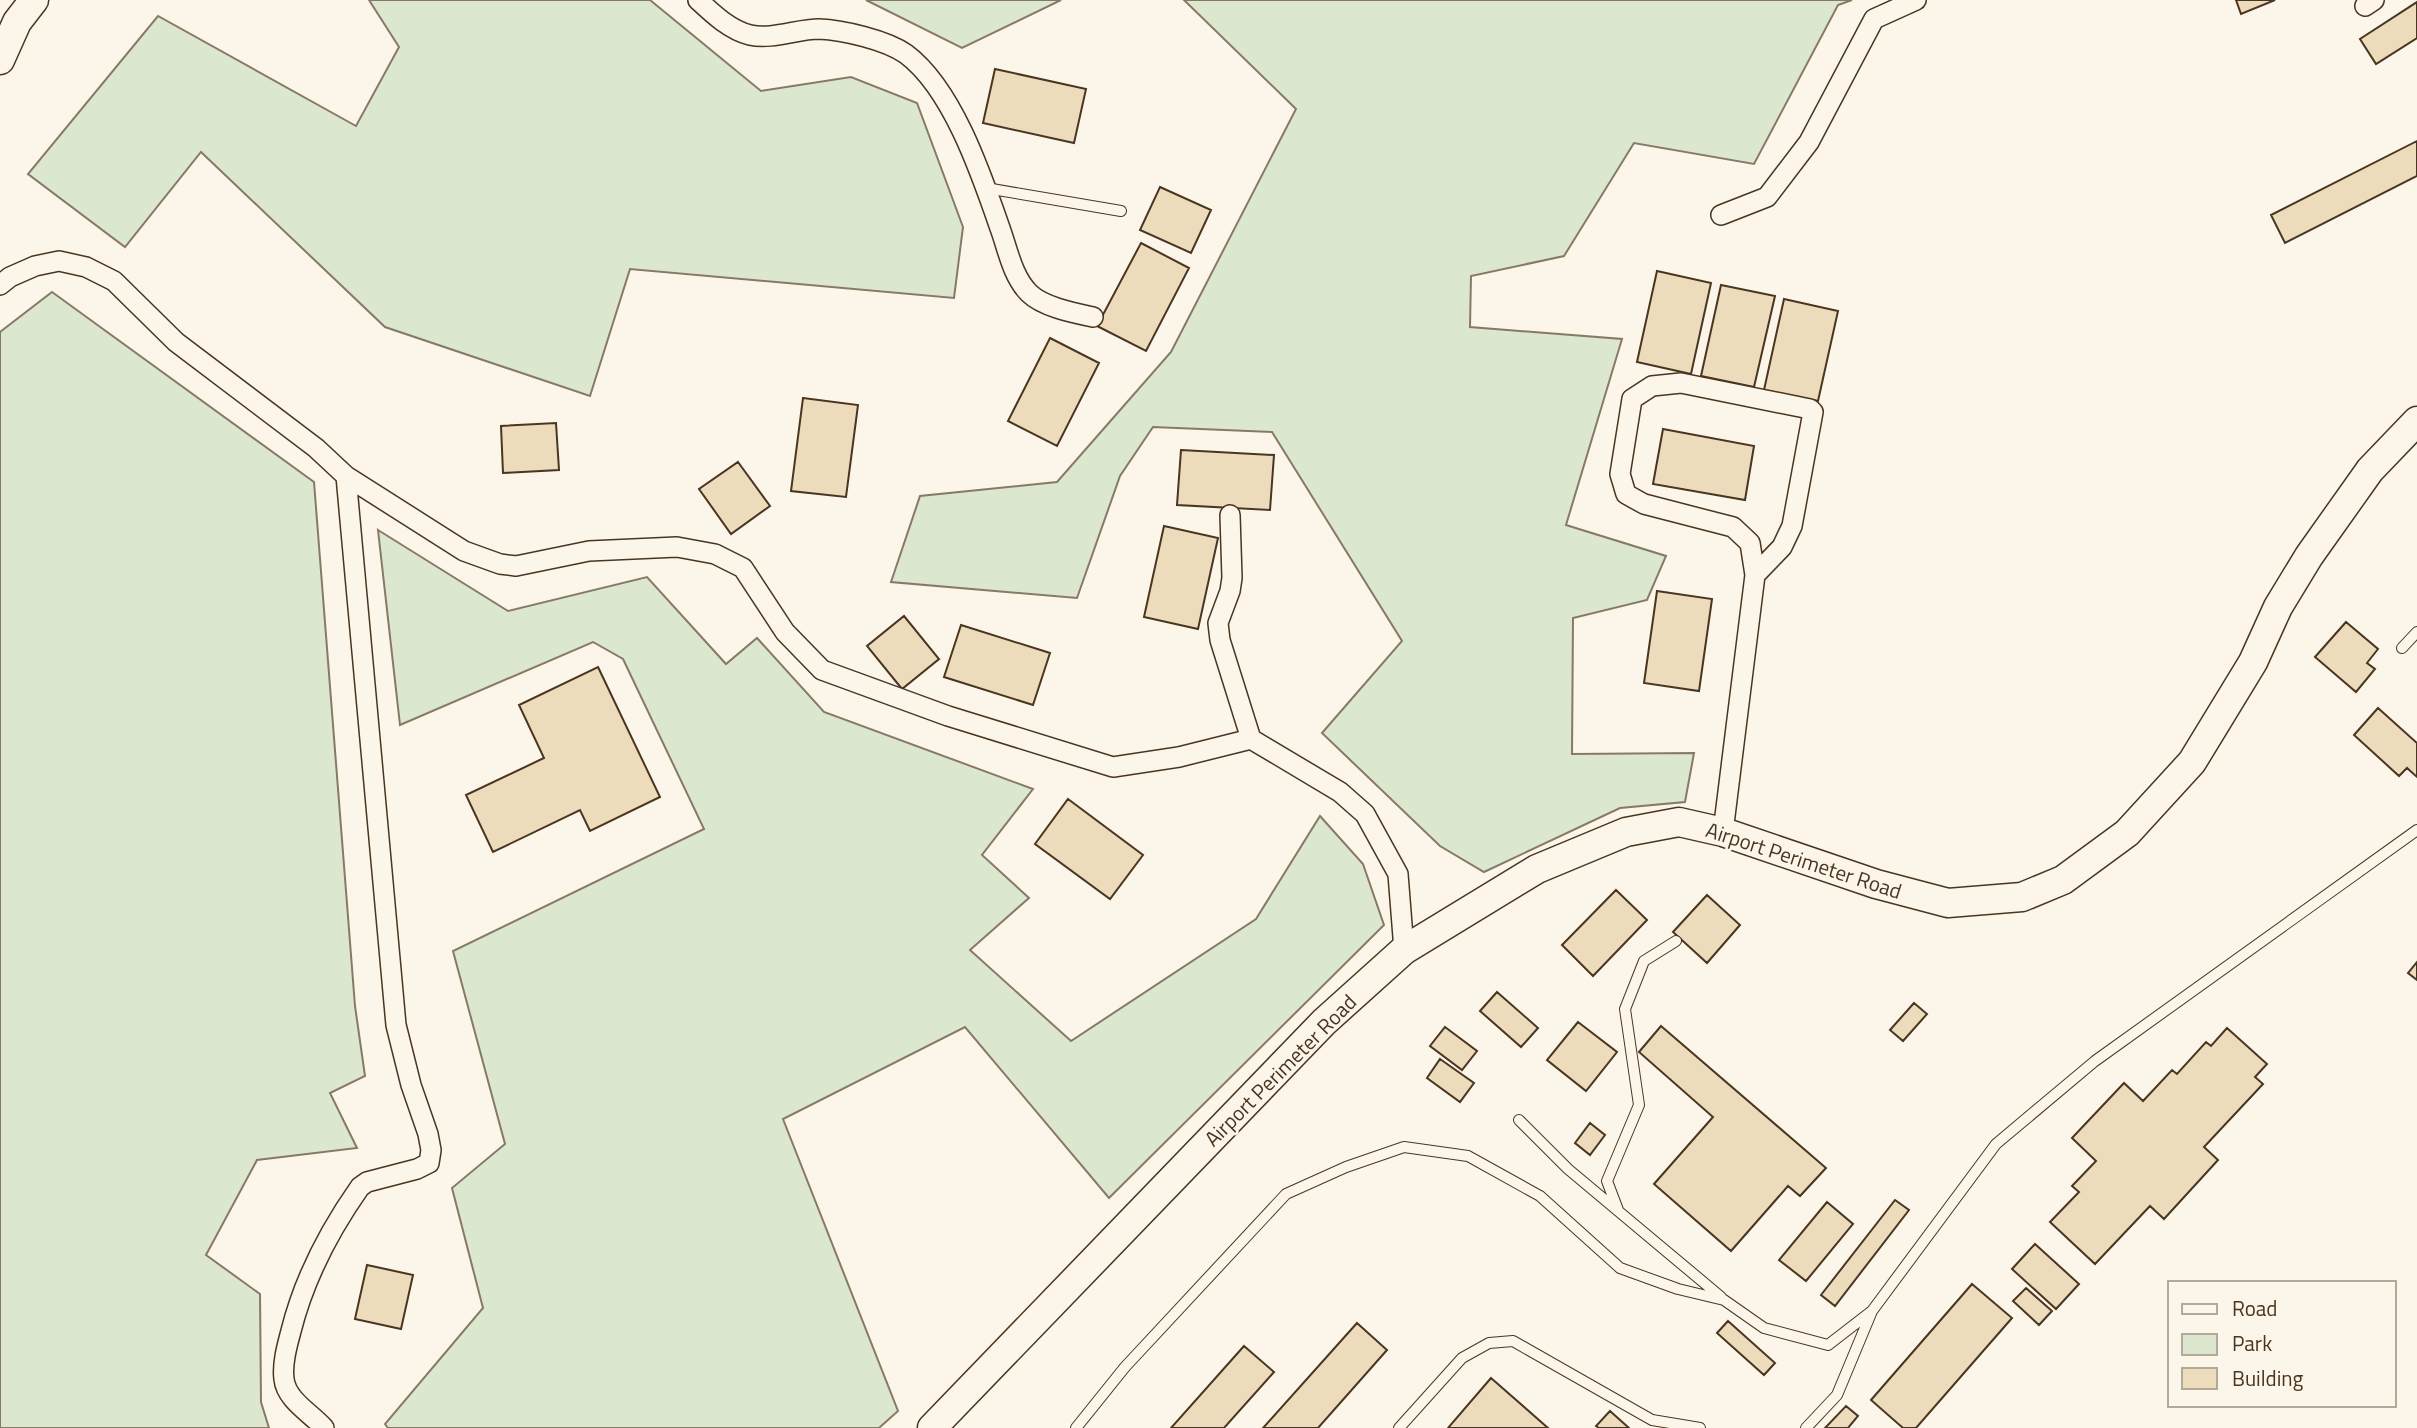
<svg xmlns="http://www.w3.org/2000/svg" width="2417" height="1428" viewBox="0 0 2417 1428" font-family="'Titillium Web',sans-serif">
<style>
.green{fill:#dce7d0;stroke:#887966;stroke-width:2}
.building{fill:#ecdcbc;stroke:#4a3520;stroke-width:2}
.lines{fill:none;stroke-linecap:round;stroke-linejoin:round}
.lane-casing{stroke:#4a3520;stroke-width:12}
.street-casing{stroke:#4a3520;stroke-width:22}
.secondary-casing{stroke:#4a3520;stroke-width:31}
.lane{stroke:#fbf6e9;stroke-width:10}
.street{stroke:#fbf6e9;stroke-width:19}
.secondary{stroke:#fbf6e9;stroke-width:28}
.labels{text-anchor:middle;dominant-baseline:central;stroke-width:5;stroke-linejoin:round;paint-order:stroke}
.street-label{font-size:21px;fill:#4a3520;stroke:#fbf6e9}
</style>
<rect width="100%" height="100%" fill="#fbf6e9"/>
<!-- green -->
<path class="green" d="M369,0h281l111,91 90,-14 66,26 46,124 -9,71 -324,-29 -40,127 -205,-69 -184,-175 -76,95 -97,-73 130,-158 198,110 43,-79z
M866,0h195l-99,48z
M1184,0h668l-14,5 -84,159 -120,-21 -70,113 -93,20 -1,51 152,12 -56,186 100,31 -19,44 -74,18 -1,136 122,-1 -9,49 -65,6 -136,64 -44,-26 -118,-113 80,-92 -130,-209 -119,-5 -33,49 -43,122 -186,-16 29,-86 137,-14 114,-130 125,-243z
M52,292l262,190 41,524 10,70 -35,17 27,55 -100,12 -51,95 54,39 1,108 8,26h-269v-1096z
M378,530l130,81 139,-34 79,87 31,-26 67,74 209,77 -51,66 47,43 -59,52 101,91 185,-122 64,-103 43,48 21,61 -275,273 -144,-171 -182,92 115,292 -19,17h-491l-3,-4 98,-116 -31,-120 53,-44 -52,-193 251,-122 -81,-170 -30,-17 -193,83z"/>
<!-- building -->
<path class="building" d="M2236,0h39l-34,14z
M2417,2v36l-41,26 -16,-25z
M995,69l91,20 -12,54 -91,-20z
M2417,141v35l-132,67 -14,-28z
M1160,187l51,23 -20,43 -51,-23z
M1141,243l48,25 -43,83 -49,-25z
M1657,271l54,12 -20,91 -54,-12z
M1721,285l54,11 -21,91 -53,-11z
M1784,299l54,12 -20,90 -54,-11z
M1050,338l49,25 -42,83 -49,-25z
M803,398l55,7 -12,92 -55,-6z
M556,423l3,47 -56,3 -2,-47z
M1663,429l91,17 -9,54 -92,-16z
M1181,450l93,5 -4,55 -93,-5z
M738,462l32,44 -39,28 -32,-45z
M1164,526l54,12 -20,91 -54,-12z
M1657,591l55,8 -13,92 -55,-8z
M904,616l35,43 -37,30 -35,-43z
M2346,622l32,27 -11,14 8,6 -19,23 -41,-35z
M961,625l89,28 -17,52 -89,-28z
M598,667l62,130 -70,34 -10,-21 -87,42 -27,-57 78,-37 -25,-53z
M2378,708l39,35v34l-10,-9 -8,8 -45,-41z
M1068,799l75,56 -33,44 -75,-55z
M1616,890l31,30 -54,56 -31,-31z
M1707,895l33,30 -33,38 -34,-31z
M2417,962v18l-9,-7z
M1497,992l41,36 -17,19 -41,-36z
M1914,1003l13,11 -24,27 -13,-11z
M1578,1022l39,30 -31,39 -39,-31z
M1661,1026l165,142 -26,28 -12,-10 -57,65 -77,-67 59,-67 -74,-65z
M1445,1027l32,24 -15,19 -32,-24z
M2227,1028l40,36 -12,13 8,7 -59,63 14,13 -54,59 -14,-13 -55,58 -45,-42 29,-30 -7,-6 24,-25 -24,-23 52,-55 19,18 29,-31 5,4 29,-32 5,4z
M1440,1059l34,24 -14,19 -33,-24z
M1590,1123l15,12 -15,20 -15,-12z
M1895,1200l14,10 -74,96 -14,-11z
M1827,1202l26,22 -47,57 -27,-21z
M2035,1244l44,40 -23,25 -44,-40z
M367,1265l46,10 -12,54 -46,-10z
M1972,1284l40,34 -96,110h-13l-32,-28z
M2026,1288l26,23 -13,14 -26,-24z
M1728,1321l47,42 -11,12 -47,-42z
M1357,1323l30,27 -69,78h-55z
M1244,1346l30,26 -50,56h-53z
M1491,1378l57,50h-100z
M1846,1406l12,10 -10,12h-23z
M1610,1411l19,17h-30l-3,-2z"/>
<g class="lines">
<!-- lane casing -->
<g class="lane-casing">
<path id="lane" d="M986,188l135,23
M2402,648l15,-16
M1519,1120l49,49 153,128
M1618,1210l-11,-29 32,-76 -14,-96 19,-48 32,-20
M1076,1428l49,-61 161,-173 60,-27 58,-20 64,9 72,40 80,72 58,21 46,11 40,28 64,17 44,-34
M1399,1428l63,-70 27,-15 24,-2 139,79 48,8
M1806,1428l31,-33 35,-84 124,-167 99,-83 322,-231"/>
</g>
<!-- street casing -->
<g class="street-casing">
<path id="street" d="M698,0c15,14 32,30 52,35 22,5 47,-6 69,-6 24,1 67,11 87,25 47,35 76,122 95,177 7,20 12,46 28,62 14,14 45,20 64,24
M2365,6l9,-6
M1721,215l46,-18 42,-55 65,-123 42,-19
M0,285l10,-8 25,-11 24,-5 27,6 28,14 62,61 140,106 30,28 118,75 36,13 16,2 73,-15 88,-4 38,7 28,14 42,64 37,38 126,46 165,51 66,-10 72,-18 89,53 25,22 33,60 6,76
M1230,515l2,63 -2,13 -12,32 2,17 31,99
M1723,832l32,-257 -5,-32 -17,-16 -89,-23 -18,-10 -6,-20 12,-75 20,-13 29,-3 129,26 3,3 -21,114 -10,21 -27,28
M324,1428c-12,-14 -38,-28 -40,-49 -2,-15 3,-33 7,-48 13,-52 38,-100 69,-144l7,-5 50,-13 12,-6 2,-13 -3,-16 -17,-49 -15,-60 -50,-549"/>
</g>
<!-- secondary casing -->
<g class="secondary-casing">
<path id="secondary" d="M0,60l17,-38 17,-22
M932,1428l392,-406 80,-72 133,-81 89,-37 53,-10 44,10 153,52 72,19 74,-6 41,-17 64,-47 65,-71 61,-100 25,-55 31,-51 61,-86 47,-49"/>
</g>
<!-- lane -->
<use href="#lane" class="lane"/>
<!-- street -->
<use href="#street" class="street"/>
<!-- secondary -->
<use href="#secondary" class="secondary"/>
</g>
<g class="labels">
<!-- street labels -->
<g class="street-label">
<text transform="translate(1804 860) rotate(18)">Airport Perimeter Road</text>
<text transform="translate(1280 1070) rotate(-45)">Airport Perimeter Road</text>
</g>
</g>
<!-- legend -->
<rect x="2168" y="1281" width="228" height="126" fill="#fbf6e9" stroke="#b4a999" stroke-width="2"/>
<rect x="2182" y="1304" width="35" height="10" fill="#fbf6e9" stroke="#b4a999" stroke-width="2"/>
<text x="2232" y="1316" font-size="21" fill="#4a3520">Road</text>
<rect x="2182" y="1334" width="35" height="21" fill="#dce7d0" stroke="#b4a999" stroke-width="2"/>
<text x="2232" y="1351" font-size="21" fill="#4a3520">Park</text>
<rect x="2182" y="1368" width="35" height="21" fill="#ecdcbc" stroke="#b4a999" stroke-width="2"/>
<text x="2232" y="1386" font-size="21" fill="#4a3520">Building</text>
</svg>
